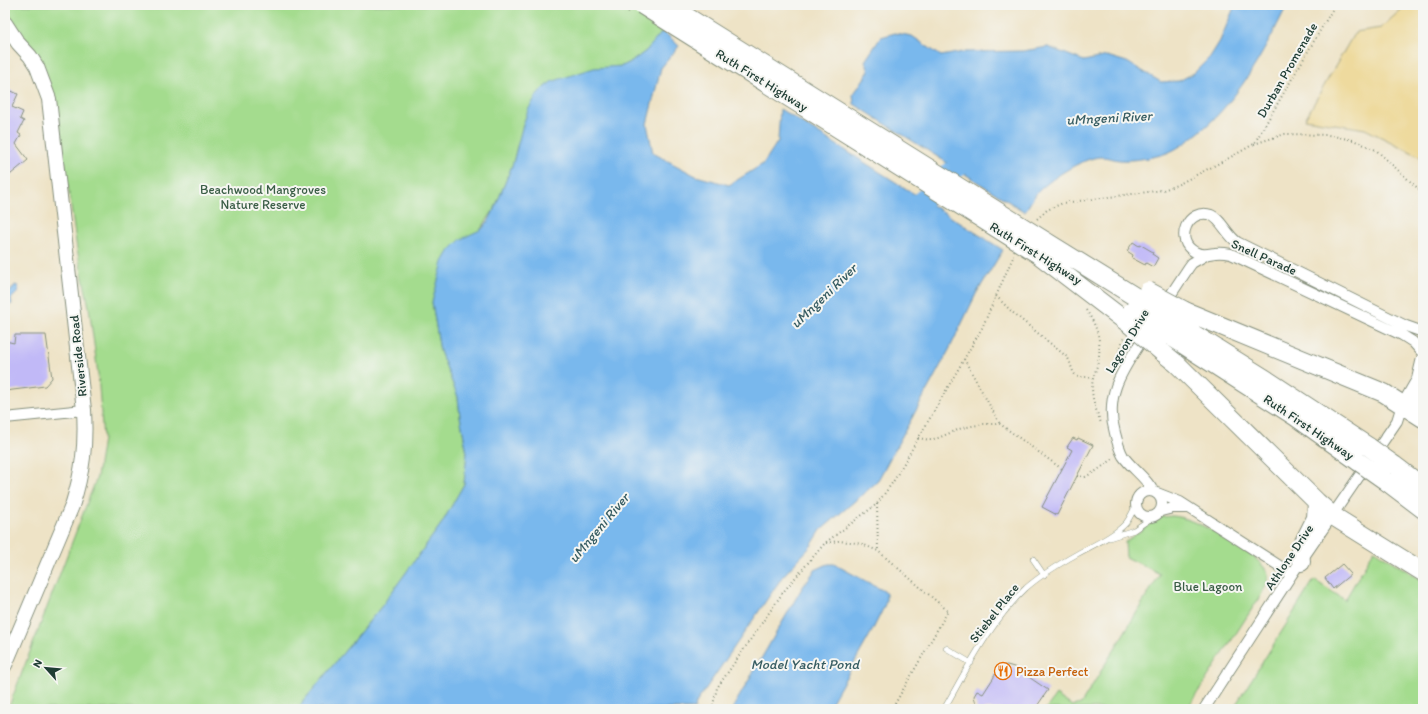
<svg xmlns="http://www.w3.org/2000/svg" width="1428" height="714" viewBox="0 0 1428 714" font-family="Itim,sans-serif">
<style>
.green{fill:#a4dc8e;stroke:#628c61}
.sand{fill:#eeda9e;stroke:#868c69}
.water{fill:#79b8ed;stroke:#4c7a90}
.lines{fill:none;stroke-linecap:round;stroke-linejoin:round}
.river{stroke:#79b8ed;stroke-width:20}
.building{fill:#c1b9f7}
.service-casing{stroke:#86907d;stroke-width:6}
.minor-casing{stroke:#86907d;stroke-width:12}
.secondary-casing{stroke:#86907d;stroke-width:16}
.motorway-casing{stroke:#86907d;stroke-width:20}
.path{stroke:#86907d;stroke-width:2;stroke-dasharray:1 3;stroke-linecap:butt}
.service{stroke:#fff;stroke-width:5}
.minor{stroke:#fff;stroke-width:10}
.secondary{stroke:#fff;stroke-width:14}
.motorway{stroke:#fff;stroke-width:18}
.motorway-bridge-casing{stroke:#86907d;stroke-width:20;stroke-linecap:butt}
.path-bridge{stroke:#86907d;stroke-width:2;stroke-dasharray:1 3;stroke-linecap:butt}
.motorway-bridge{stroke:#fff;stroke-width:18}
.labels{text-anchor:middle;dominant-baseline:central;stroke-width:4;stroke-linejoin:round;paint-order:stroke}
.street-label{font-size:13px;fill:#1f3d34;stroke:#f6f6f2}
.park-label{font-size:13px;fill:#3a5d46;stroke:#f6f6f2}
.food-label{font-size:13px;fill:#c56008;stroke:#f6f6f2;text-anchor:start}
.water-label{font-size:14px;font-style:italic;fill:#365c62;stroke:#f6f6f2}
</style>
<rect width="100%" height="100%" fill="#f6f6f2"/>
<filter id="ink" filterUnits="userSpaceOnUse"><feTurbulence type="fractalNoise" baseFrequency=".025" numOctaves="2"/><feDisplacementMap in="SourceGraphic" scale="8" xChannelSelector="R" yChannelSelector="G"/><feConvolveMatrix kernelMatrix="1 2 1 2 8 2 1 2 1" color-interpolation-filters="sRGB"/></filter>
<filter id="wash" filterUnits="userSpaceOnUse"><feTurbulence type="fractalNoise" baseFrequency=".012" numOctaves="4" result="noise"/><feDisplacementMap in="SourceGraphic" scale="16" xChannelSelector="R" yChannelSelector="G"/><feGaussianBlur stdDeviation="0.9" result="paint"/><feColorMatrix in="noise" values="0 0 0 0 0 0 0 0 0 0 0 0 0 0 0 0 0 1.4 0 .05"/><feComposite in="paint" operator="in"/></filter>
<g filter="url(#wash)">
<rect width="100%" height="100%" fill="#eee3c6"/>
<!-- green -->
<path class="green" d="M5,5h669c-3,8 -6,19 -11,26 -9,15 -25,28 -41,35l-71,16 -34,64 -4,17 -18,45 -63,94 8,49 18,46 2,19 7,37 -3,31 -22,39 -61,84 -84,102h-289l89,-232 6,-38 -5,-65 -9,-67 -12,-58 -7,-49 -14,-100 -19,-45 -25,-27 -7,-13z
M1172,516c20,0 92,39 96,59 1,7 -4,14 -7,20l-74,114h-141l10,-14 16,11 9,-2 79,-130 -34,-17 -1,-15 35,-25z
M1374,550l49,31v128h-190l81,-129 31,20z"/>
<!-- sand -->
<path class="sand" d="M1406,5h17v153l-58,-29 -60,-10 50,-87 26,-4z"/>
<!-- water -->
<path class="water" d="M1235,5h52c-23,48 -51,100 -94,132 -9,7 -19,14 -29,17 -12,4 -33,7 -45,6 -6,-1 -12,-3 -18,-3 -18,0 -54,24 -65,37 -4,6 -8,12 -11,18l-171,-108 -1,-9 16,-24 -4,-10 16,-24 14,-4 17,3 29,20 22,-4 60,-1 25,-4 36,14 23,-5 20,6 34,20 18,-1 15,-8 16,-16 10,-16z
M663,31l16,15 -18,22 -14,56 6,29 43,23 33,9 34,-21 15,-23 2,-32 223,141 -27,44 -27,56 -72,132 -56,48 -10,16 -28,30 -87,127 -1,6h-398l84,-102 61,-84 22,-39 3,-31 -7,-37 -2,-19 -18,-46 -8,-49 11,-40 7,-12 11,-11 21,-10 7,-9 6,-12 18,-45 9,-35 6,-18 10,-17 13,-11 43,-14 28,-2 9,-4 15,-11z
M15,285l3,1v6l-7,7 1,5 -3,1 -4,-6v-5l5,-2z
M828,564h6l50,27 2,3v7l-2,6 -13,26 -43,76h-96l70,-121 13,-18z"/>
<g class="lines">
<!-- river -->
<path class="river" d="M904,219l44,-45 29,-20"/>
</g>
<g id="blocks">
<!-- building -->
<path class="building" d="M5,88l13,6 -6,13 11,5 -3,7 4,2 -6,12 3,2 -5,9 12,16 -23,19z
M1133,242l6,4 2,-1 12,7 -1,2 6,4 -5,9 -7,-4 -1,2 -13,-7 1,-3 -6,-4z
M15,335h31l6,43 -7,8 -40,5v-50l9,2z
M1073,438l4,2 1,-2 15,7 -36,70 -15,-8 30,-57 -5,-3z
M1342,564l9,10 -18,15 -8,-11z
M1007,665l7,2 34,23 -13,19h-58l-3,-13 3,-5 6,3 11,-17v-2l8,-2 -1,-7z"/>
</g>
</g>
<g filter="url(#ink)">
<use href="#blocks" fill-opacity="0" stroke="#86907d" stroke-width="1"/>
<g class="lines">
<!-- service casing -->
<g class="service-casing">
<path id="service" d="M1109,538l25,-8 19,-13
M1033,559l11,16
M946,648l25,15
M944,709c24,-42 47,-88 82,-121 15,-13 33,-24 51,-34 16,-9 36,-17 49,-31 4,-5 7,-12 10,-18"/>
</g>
<!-- minor casing -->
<g class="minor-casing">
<path id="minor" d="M1164,305l25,-38 3,-4 14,-8
M1146,334c-20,32 -43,58 -31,99 2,8 4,16 8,23 9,13 23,21 30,35
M1421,351l-8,-9 -11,-7 -171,-81c-5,-1 -10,-2 -16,-1 -7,1 -13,3 -20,-1 -22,-11 -7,-45 16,-37 10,4 16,20 26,27l169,84 17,6
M1407,412l16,-23
M5,418l79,-8
M1136 504a13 13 0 1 1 26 0a13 13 0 1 1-26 0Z
M1157,493l23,9 112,72
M1161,511l12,-3h15
M1204,709l88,-135 105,-153 5,-16 15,-26 5,-21"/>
</g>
<!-- secondary casing -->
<g class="secondary-casing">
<path id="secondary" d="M5,23l13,20 12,13 7,11 12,32 35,311c2,36 -1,61 -12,96l-67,159"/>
</g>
<!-- motorway casing -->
<g class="motorway-casing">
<path id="motorway" d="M1045,241l97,60
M1038,254l90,69
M1185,311l199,82 39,25
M1179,325l88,55 102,67
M1170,336l126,81 63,45
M1162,352l15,12 140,138 16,14 90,56
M1394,465l29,22
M1386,481l37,28
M1301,562l-1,-12 16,-32 1,-16"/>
</g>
<!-- path -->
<path class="path" d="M1254,144l31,-10 43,1 25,5 23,10 47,43
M1037,219l10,-9 16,-7 100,-13 14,-5 54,-28 23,-13 81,-139
M996,296l16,16 55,45c5,6 4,18 12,20 5,0 9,0 14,1 -3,18 2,29 8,45
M1086,310c16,23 17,42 7,68
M964,359l36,65
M1115,362l9,-25
M918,438l12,2 8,-2 24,-10 10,-2 12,-2h16l62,45
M1077,476l8,1 11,-6 17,-12
M877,504l1,47
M826,543l12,-2 12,1 12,2 16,7 70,60 -56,98
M712,709l5,-21 67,-97 41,-48 52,-39 16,-22 89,-154 32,-73"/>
<!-- service -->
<use href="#service" class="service"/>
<!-- minor -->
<use href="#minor" class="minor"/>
<!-- secondary -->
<use href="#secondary" class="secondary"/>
<!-- motorway -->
<use href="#motorway" class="motorway"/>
<!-- motorway-bridge casing -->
<g class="motorway-bridge-casing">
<path id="motorway-bridge" d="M642,5l396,249
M668,5l377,236
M1148,291l37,20
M1142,301l37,24
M1131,312l39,24
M1128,323l34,29
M1369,447l25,18
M1359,462l27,19"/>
</g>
<!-- path-bridge -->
<path class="path-bridge" d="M618,5l11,7"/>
<!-- motorway-bridge -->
<use href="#motorway-bridge" class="motorway-bridge"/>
</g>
</g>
<!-- icons -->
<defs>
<g id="restaurant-ring" transform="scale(0.9)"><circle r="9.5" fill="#f6f6f2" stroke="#e8710a" stroke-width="1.5"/><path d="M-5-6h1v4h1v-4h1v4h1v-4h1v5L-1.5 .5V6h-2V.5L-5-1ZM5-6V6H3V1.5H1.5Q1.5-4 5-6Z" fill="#e8710a"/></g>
</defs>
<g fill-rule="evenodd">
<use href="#restaurant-ring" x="1003" y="671"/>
</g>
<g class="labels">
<!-- street labels -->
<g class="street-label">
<text transform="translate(1287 70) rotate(-60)">Durban Promenade</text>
<text transform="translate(762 80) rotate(32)">Ruth First Highway</text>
<text transform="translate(1036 253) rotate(32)">Ruth First Highway</text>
<text transform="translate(1264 257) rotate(24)">Snell Parade</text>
<text transform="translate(1127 341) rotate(-59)">Lagoon Drive</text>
<text transform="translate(78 356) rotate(-96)">Riverside Road</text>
<text transform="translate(1309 427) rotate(34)">Ruth First Highway</text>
<text transform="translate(1289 557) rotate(-56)">Athlone Drive</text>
<text transform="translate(994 613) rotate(-52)">Stiebel Place</text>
</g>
<!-- park labels -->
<g class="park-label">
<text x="263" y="189">Beachwood Mangroves<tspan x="263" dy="15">Nature Reserve</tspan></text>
<text x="1208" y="586">Blue Lagoon</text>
</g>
<!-- food labels -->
<g class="food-label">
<text x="1016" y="671">Pizza Perfect</text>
</g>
<!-- water labels -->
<g class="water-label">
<text transform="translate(1109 118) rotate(-3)">uMngeni River</text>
<text transform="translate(824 296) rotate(-44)">uMngeni River</text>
<text transform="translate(599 528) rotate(-50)">uMngeni River</text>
<text x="805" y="664">Model Yacht Pond</text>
</g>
</g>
<!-- margin -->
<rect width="1428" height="714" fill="none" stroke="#f6f6f2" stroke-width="20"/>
<!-- north arrow -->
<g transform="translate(46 668) rotate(297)" stroke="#f6f6f2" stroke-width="3" paint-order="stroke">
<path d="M0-3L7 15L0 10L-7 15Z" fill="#1f3d34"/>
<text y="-6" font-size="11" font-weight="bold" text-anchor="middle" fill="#1f3d34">N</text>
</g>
</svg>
